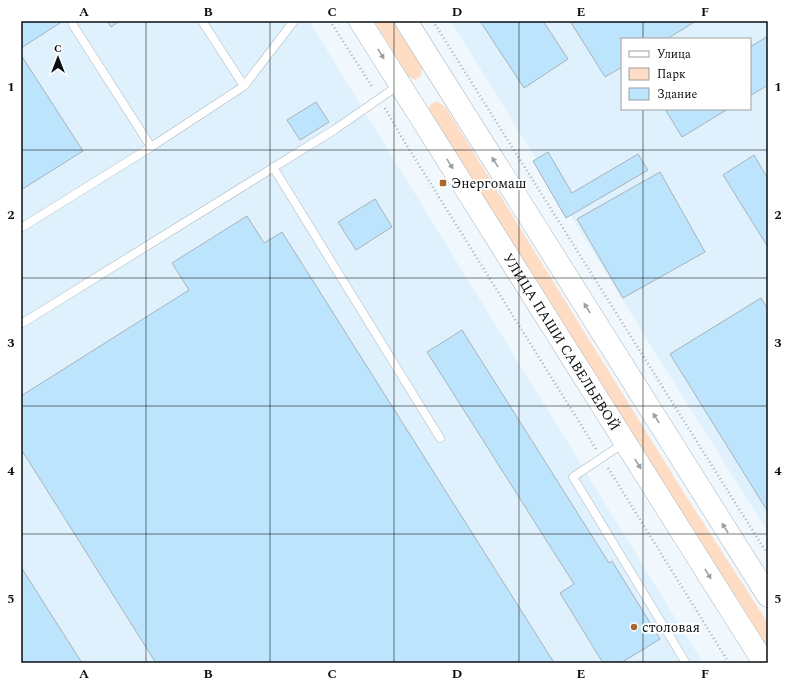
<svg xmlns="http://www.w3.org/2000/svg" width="789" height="684" viewBox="0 0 789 684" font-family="Spectral,serif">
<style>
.built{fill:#dff1fc;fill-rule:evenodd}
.green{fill:#ffdcc4}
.building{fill:#bce4fd;stroke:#a8b2b9}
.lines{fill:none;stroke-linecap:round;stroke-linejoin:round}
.lane-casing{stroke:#acb7bd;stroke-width:9}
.secondary-casing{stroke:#acb7bd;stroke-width:23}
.path{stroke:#a8afb3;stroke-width:2.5;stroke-dasharray:1 3;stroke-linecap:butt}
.lane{stroke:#fff;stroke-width:8}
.secondary{stroke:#fff;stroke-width:22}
.oneway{fill:#9d9f9f}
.grid{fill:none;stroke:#0a0e10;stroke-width:1;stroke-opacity:0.55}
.poi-dot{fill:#a96832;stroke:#fff;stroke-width:1.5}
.labels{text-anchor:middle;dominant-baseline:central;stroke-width:4;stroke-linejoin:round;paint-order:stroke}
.poi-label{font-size:14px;fill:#0a0e10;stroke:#fff;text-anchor:start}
.street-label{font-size:14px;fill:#0a0e10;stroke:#fff}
.neatline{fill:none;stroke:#0a0e10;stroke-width:1.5}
.grid-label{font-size:13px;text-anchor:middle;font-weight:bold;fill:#0a0e10}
</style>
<rect width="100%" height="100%" fill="#f0f8fe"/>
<!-- built -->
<path class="built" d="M21,21h288l394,642h-682z
M451,21h317v511l-114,-181zM622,39h128v70h-128z"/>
<!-- green -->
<path class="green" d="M374,21h19l29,47 -1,8 -6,4 -7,-4z
M437,101l9,7 238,385 84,130v36l-339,-548 1,-6z"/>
<!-- building -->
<path class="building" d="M21,21h42l-42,27z
M107,21h13l-9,6z
M480,21h63l25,38 -44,29z
M570,21h126l-29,18h-45v28l-17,10z
M768,36v49l-18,11v-49z
M21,55l62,96 -62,39z
M316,102l13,20 -29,18 -13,-20z
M665,109h63l-46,28z
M548,152l24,41 66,-39 10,16 -82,48 -33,-57z
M754,155l14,24v68l-45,-72z
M660,172l45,80 -82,46 -46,-79z
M375,199l17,28 -36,23 -18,-28z
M247,216l17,27 18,-11 271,429 -3,2h-394l-135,-214v-53l168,-106 -17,-27z
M761,298l7,12v202l-98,-158z
M462,330l147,233 3,-2 48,78 -39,24h-18l-43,-70 14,-9 -147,-232z
M21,567l61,96h-61z"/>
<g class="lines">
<!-- lane casing -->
<g class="lane-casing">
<path id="lane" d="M73,25l78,122 93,-61 -42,-65
M244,86l50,-65
M273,167l167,271
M21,228l130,-81
M21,324l313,-194 65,-45
M624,443l-51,34 113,186"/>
</g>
<!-- secondary casing -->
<g class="secondary-casing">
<g id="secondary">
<path id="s1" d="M360,21l404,642"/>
<path d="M406,21l362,575"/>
</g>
</g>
<!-- path -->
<path class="path" d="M330,21l43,67
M433,21l335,534
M385,108l19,33 192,308
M608,468l121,195"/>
<!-- lane -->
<use href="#lane" class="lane"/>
<!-- secondary -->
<use href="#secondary" class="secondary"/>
</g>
<!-- one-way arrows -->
<defs><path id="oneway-solid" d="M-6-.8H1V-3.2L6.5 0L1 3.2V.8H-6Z"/></defs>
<g class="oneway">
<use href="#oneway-solid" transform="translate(381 54) rotate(58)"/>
<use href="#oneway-solid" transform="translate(495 162) rotate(-122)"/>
<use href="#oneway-solid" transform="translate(450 164) rotate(58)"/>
<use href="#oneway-solid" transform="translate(587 308) rotate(-122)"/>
<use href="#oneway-solid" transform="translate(656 418) rotate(-122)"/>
<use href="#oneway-solid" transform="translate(638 464) rotate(58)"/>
<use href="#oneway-solid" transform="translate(725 528) rotate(-122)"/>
<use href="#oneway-solid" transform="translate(708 574) rotate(58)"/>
</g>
<!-- grid -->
<path class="grid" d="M146,21v642M270,21v642M394,21v642M519,21v642M643,21v18M643,109v554M21,150h747M21,278h747M21,406h747M21,534h747"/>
<!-- markers -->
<g class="poi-dot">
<rect x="439" y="179" width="8" height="8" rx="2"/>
<circle cx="634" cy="627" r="4"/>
</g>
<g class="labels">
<!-- poi labels -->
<g class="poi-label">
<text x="451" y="183">Энергомаш</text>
<text x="642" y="627">столовая</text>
</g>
<!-- street labels -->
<g class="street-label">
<text stroke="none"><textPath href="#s1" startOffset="379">УЛИЦА ПАШИ САВЕЛЬЕВОЙ</textPath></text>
</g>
</g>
<!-- border -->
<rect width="789" height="684" fill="none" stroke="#ffffff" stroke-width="44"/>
<!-- legend -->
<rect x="621" y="38" width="130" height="72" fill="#ffffff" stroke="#9d9f9f"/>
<rect x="629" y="51" width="20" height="6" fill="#ffffff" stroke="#9d9f9f"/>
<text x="657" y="58" font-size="12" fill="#0a0e10">Улица</text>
<rect x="629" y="68" width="20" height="12" fill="#ffdcc4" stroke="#9d9f9f"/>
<text x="657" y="78" font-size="12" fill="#0a0e10">Парк</text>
<rect x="629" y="88" width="20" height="12" fill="#bce4fd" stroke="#9d9f9f"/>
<text x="657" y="98" font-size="12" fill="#0a0e10">Здание</text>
<!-- north arrow -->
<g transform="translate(58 58)" stroke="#ffffff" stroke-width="3" paint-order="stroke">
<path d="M0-3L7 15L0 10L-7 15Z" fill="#0a0e10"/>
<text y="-6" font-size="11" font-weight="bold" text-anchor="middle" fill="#0a0e10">С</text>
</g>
<rect x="22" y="22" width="745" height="640" class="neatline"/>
<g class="grid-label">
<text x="84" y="16">A</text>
<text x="208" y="16">B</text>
<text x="332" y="16">C</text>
<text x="457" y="16">D</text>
<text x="581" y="16">E</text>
<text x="705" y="16">F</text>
<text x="11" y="91">1</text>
<text x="778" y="91">1</text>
<text x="11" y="219">2</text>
<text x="778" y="219">2</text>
<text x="11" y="347">3</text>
<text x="778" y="347">3</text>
<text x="11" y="475">4</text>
<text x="778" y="475">4</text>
<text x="11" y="603">5</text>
<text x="778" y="603">5</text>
<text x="84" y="678">A</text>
<text x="208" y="678">B</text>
<text x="332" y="678">C</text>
<text x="457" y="678">D</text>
<text x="581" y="678">E</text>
<text x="705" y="678">F</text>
</g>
</svg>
